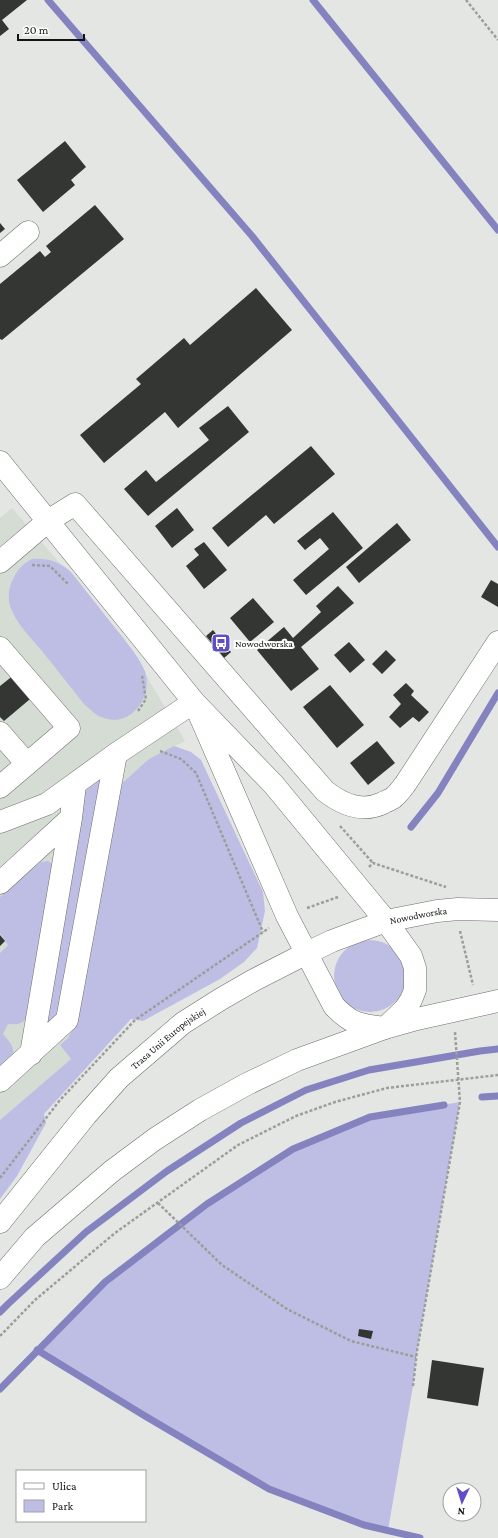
<svg xmlns="http://www.w3.org/2000/svg" width="498" height="1538" viewBox="0 0 498 1538" font-family="'Crimson Pro',serif">
<style>
.built{fill:#d4dcd4}
.green{fill:#bebee5}
.lines{fill:none;stroke-linecap:round;stroke-linejoin:round}
.stream{stroke:#8483bf;stroke-width:7}
.building{fill:#343634}
.minor-casing{stroke:#6c6f6c;stroke-width:23}
.major-casing{stroke:#6c6f6c;stroke-width:23}
.path{stroke:#9b9e9b;stroke-width:2.5;stroke-dasharray:3 2;stroke-linecap:butt}
.minor{stroke:#fff;stroke-width:22}
.major{stroke:#fff;stroke-width:22}
.labels{text-anchor:middle;dominant-baseline:central;stroke-width:4;stroke-linejoin:round;paint-order:stroke}
.poi-label{font-size:10px;fill:#121312;stroke:#fff;text-anchor:start}
.street-label{font-size:10px;fill:#121312;stroke:#fff}
</style>
<rect width="100%" height="100%" fill="#e3e6e3"/>
<!-- built -->
<path class="built" d="M12,508l112,130 61,103 -36,18 -36,44 -42,229 -3,6 -8,7 11,14 -71,61v-602z"/>
<!-- green -->
<path class="green" d="M32,559c15,-1 27,2 39,13 15,19 30,38 45,57 10,13 21,25 28,40 11,25 -12,59 -40,49 -8,-2 -14,-9 -20,-14 -14,-18 -28,-35 -42,-53 -12,-14 -26,-28 -32,-45 -5,-17 6,-40 22,-47z
M174,746l17,6 10,8 62,132 2,19 -8,37 -13,14 -24,17 -77,42 -12,-2 -87,95 2,9 -29,53 -17,23v-79l71,-61 -11,-14 8,-7 3,-6 42,-229 6,-17 30,-27z
M97,779l4,1 -41,235 -11,7 -2,-1 37,-227 4,-8z
M48,861l6,4 -26,152c-6,7 -11,8 -20,7l-5,10c15,17 13,20 -3,35v-116l8,-8 -8,-12v-36l41,-35z
M334 976a36 36 0 1 1 72 0a36 36 0 1 1-72 0Z
M460,1102l-43,249 -4,35 -25,144 -24,-5 -95,-36 -124,-73 -108,-66 68,-68 102,-78 86,-55 77,-32z"/>
<g class="lines">
<!-- stream -->
<path class="stream" d="M48,0l204,236 246,311
M313,0l185,230
M411,827l27,-34 60,-100
M482,1097l16,-1
M0,1312l8,-8 78,-72 81,-61 74,-48 65,-33 63,-20 111,-19 18,-2
M37,1350l108,66 124,73 95,36 56,13
M0,1389l105,-107 102,-78 86,-55 77,-32 74,-12"/>
</g>
<!-- building -->
<path class="building" d="M0,0h27l-25,20 7,9 -9,7z
M65,141l21,26 -15,13 4,5 -32,27 -26,-32z
M95,205l29,34 -122,101 -2,-1v-55l40,-33 5,6 6,-5 -5,-6z
M0,223l5,6 -5,4z
M256,288l36,42 -114,98 -13,-16 -61,51 -24,-28 61,-51 -5,-5 48,-41 6,7z
M228,406l21,26 -101,84 -24,-27 22,-19 10,12 53,-42 -10,-12z
M311,446l24,28 -61,50 -8,-9 -38,32 -16,-19z
M177,508l17,22 -22,18 -17,-22z
M333,512l30,36 -57,47 -13,-15 36,-31 -9,-11 -15,12 -8,-9z
M397,523l14,17 -52,43 -13,-16z
M204,542l23,28 -23,19 -18,-23 13,-11 -5,-6z
M491,580l7,4v23l-17,-10z
M338,586l16,17 -53,44 18,22 -28,22 -34,-41 27,-23 9,11 28,-26 -5,-6z
M253,598l21,24 -24,20 -20,-24z
M213,630l18,22 -7,6 -18,-22z
M349,642l16,18 -15,13 -16,-18z
M386,650l10,10 -14,14 -10,-10z
M24,667l18,22 -38,32 -4,-4v-31z
M406,683l8,8 -3,4 18,17 -10,10 -6,-5 -13,11 -11,-11 12,-13 -8,-9z
M330,685l34,40 -27,23 -34,-41z
M377,741l18,22 -27,22 -18,-22z
M0,935l5,6 -5,5z
M359,1329l14,2 -2,8 -13,-3z
M432,1360l52,8 -6,38 -51,-8z"/>
<g class="lines">
<!-- minor casing -->
<g class="minor-casing">
<path id="minor" d="M0,256l28,-24
M0,462l194,240 80,83 112,136 25,35 4,12v22l-4,10 -6,9 -20,19c-24,-3 -33,-3 -51,-22l-47,-90 -93,-214
M0,562l48,-41 27,-17 250,287c18,14 37,22 58,12 3,-2 8,-3 11,-6 5,-4 9,-10 12,-14l92,-141
M0,648l69,80 -69,59
M0,733l27,31
M0,822l47,-18 69,-50 78,-52
M0,883l71,-65
M31,1054l40,-236 4,-33
M0,1081l67,-61 49,-266"/>
</g>
<!-- major casing -->
<g class="major-casing">
<g id="major">
<path id="s1" d="M0,1222l86,-107 33,-37 64,-55 38,-24 33,-19 53,-27 25,-12 54,-20 51,-10 21,-2 40,1"/>
<path d="M0,1278l35,-41 77,-66 43,-32 45,-29 47,-26 50,-24 88,-32 32,-9 81,-18"/>
</g>
</g>
<!-- path -->
<path class="path" d="M466,0l32,40
M32,565l18,1 19,19
M138,711l8,-12 -4,-23
M160,751l21,8 15,14 67,159
M340,826l33,37
M369,867l4,-4 73,24
M307,908l31,-11
M460,931l13,54
M0,1178l60,-78 75,-80 134,-92
M158,1203l64,62 65,44 64,32 65,16
M0,1336l35,-36 80,-67 123,-88 58,-29 39,-14 52,-14 111,-13
M413,1386l4,-35 43,-249 -5,-70"/>
<!-- minor -->
<use href="#minor" class="minor"/>
<!-- major -->
<use href="#major" class="major"/>
</g>
<!-- icons -->
<defs>
<g id="bus-square" transform="scale(1)"><rect x="-9" y="-9" width="18" height="18" rx="4" fill="#5f4ec7" stroke="#fff"/><path d="M-5-6H5V4H4V6H2V4H-2V6H-4V4H-5ZM-3.5-4V0h7V-4ZM-3.5 1.2v1.5H-2V1.2ZM2 1.2v1.5H3.5V1.2Z" fill="#fff"/></g>
</defs>
<g fill-rule="evenodd">
<use href="#bus-square" x="221" y="643"/>
</g>
<g class="labels">
<!-- poi labels -->
<g class="poi-label">
<text x="235" y="643">Nowodworska</text>
</g>
<!-- street labels -->
<g class="street-label">
<text stroke="none"><textPath href="#s1" startOffset="532">Nowodworska</textPath></text>
<text stroke="none"><textPath href="#s1" startOffset="250">Trasa Unii Europejskiej</textPath></text>
</g>
</g>
<!-- legend -->
<rect x="16" y="1470" width="130" height="52" fill="#ffffff" stroke="#a0a1a0"/>
<rect x="24" y="1483" width="20" height="6" fill="#ffffff" stroke="#a0a1a0"/>
<text x="52" y="1490" font-size="12" fill="#121312">Ulica</text>
<rect x="24" y="1500" width="20" height="12" fill="#bebee5" stroke="#a0a1a0"/>
<text x="52" y="1510" font-size="12" fill="#121312">Park</text>
<!-- north arrow -->
<g transform="translate(462 1502) rotate(184)"><circle r="19" fill="#ffffff" stroke="#a0a1a0"/>
<path d="M0-3L7 15L0 10L-7 15Z" fill="#5f4ec7"/>
<text y="-6" font-size="11" font-weight="bold" text-anchor="middle" fill="#121312">N</text>
</g>
<!-- scale -->
<path d="M18 34v6h66v-6" fill="none" stroke="#121312" stroke-width="2"/>
<text x="24" y="34" font-size="12" fill="#121312" stroke="#ffffff" stroke-width="3" paint-order="stroke">20 m</text>
</svg>
